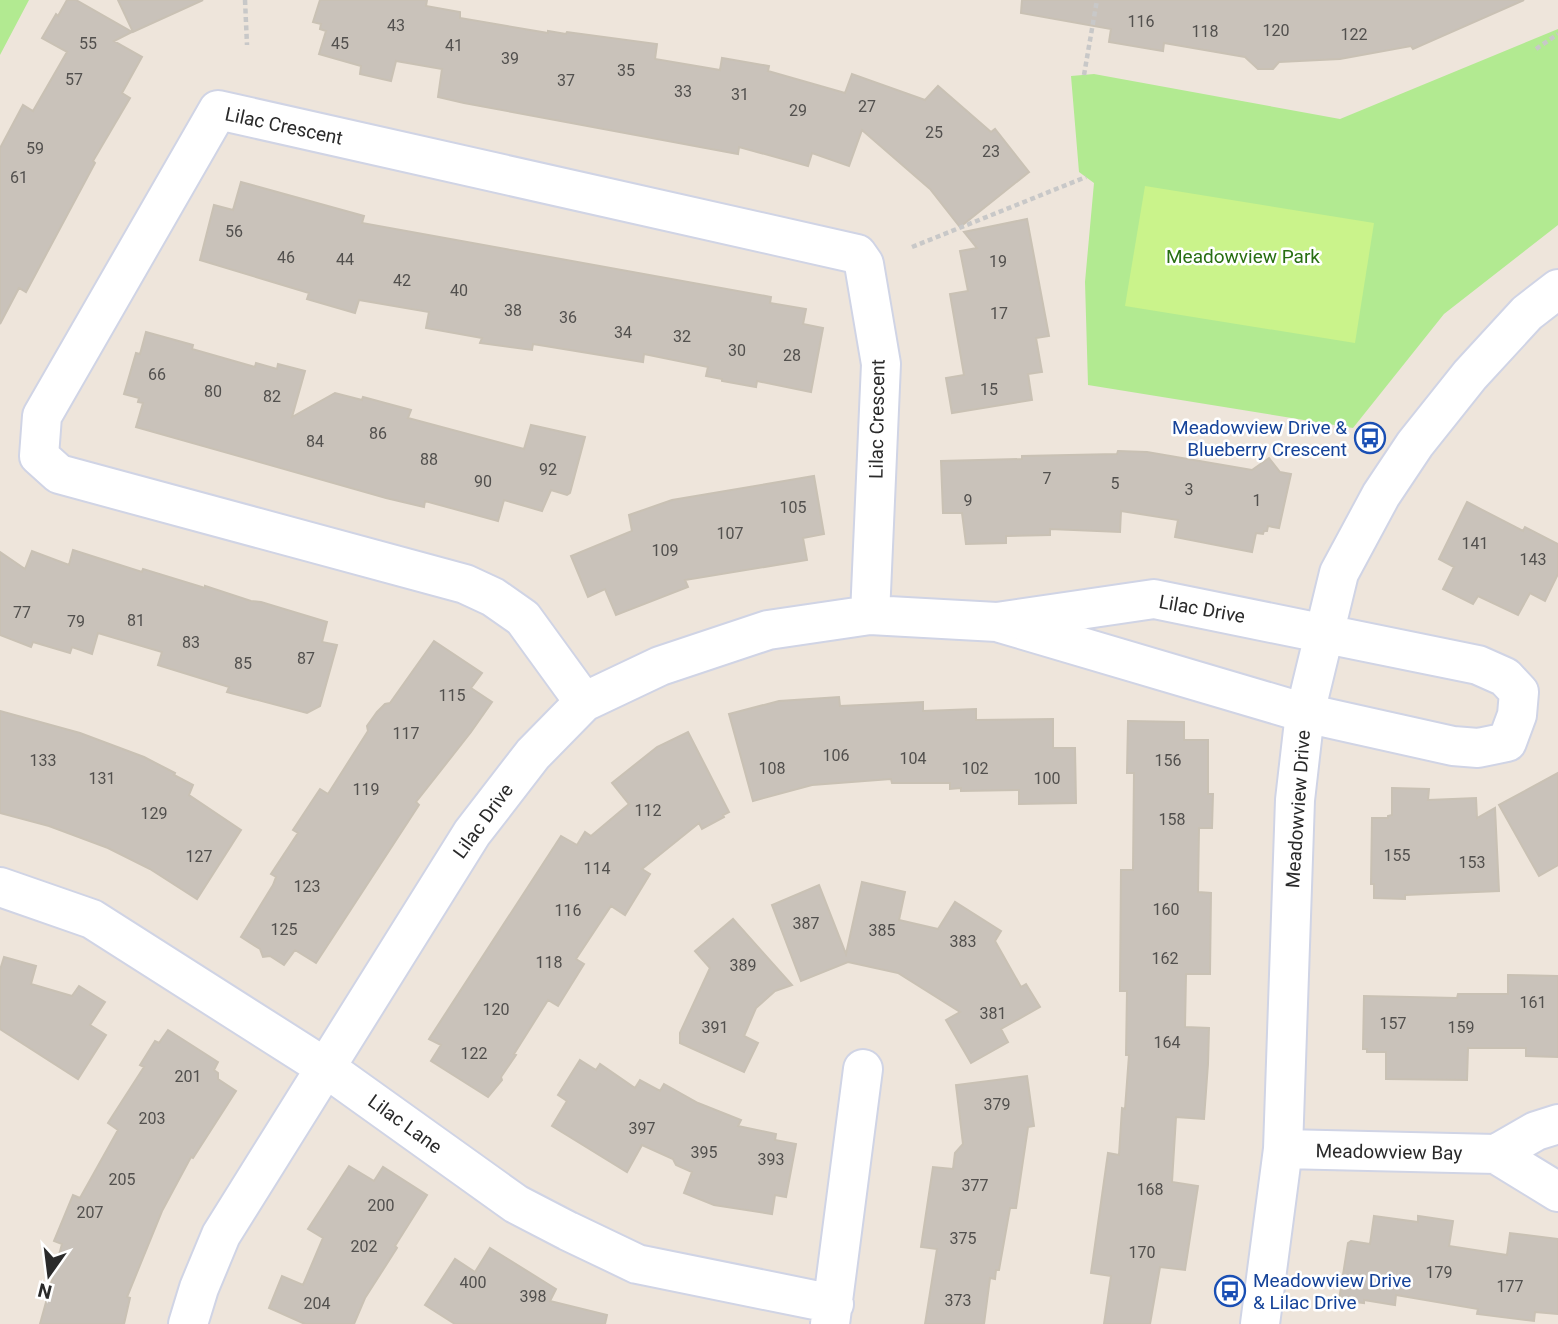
<svg xmlns="http://www.w3.org/2000/svg" width="1558" height="1324" viewBox="0 0 1558 1324" font-family="Roboto,sans-serif">
<style>
.green{fill:#b2ea91}
.pitch{fill:#caf38b}
.building{fill:#c9c2ba;stroke:#c9c1b4;stroke-width:2}
.lines{fill:none;stroke-linecap:round;stroke-linejoin:round}
.minor-casing{stroke:#d0d4e5;stroke-width:42}
.path{stroke:#c8c8c8;stroke-width:4.5;stroke-dasharray:5 3.5;stroke-linecap:butt}
.minor{stroke:#fff;stroke-width:38}
.labels{text-anchor:middle;dominant-baseline:central;stroke-width:5;stroke-linejoin:round;paint-order:stroke}
.number-label{font-size:16px;fill:#52504e}
.street-label{font-size:19px;fill:#2a2a2a;stroke:#fff}
.park-label{font-size:19px;fill:#286f12;stroke:#fff}
.transit-label{font-size:19px;fill:#164399;stroke:#fff;text-anchor:end}
</style>
<rect width="100%" height="100%" fill="#eee5db"/>
<!-- green -->
<path class="green" d="M0,0h29l-29,55z
M1558,29v196l-114,89 -91,114 -265,-43 -3,-103 9,-99 -15,-11 -8,-96 23,-2 246,45z"/>
<!-- pitch -->
<path class="pitch" d="M1145,186l229,37 -19,120 -230,-37z"/>
<!-- building -->
<path class="building" d="M67,0h9l56,32 -18,9 28,16 -20,36 8,5 -37,63 2,2 -69,129 -7,-4 -19,36v-176l23,-43 10,6 34,-59 -25,-14 14,-24 2,2z
M118,0h85l-70,32z
M320,0h107l-1,6 34,6v6l88,15v-2l18,3 1,-2 90,12 -2,15 65,11 2,-12 47,8 -1,5 77,22 7,-19 73,26 13,-14 53,46 4,-3 34,43 -69,55 -30,-38 -68,-59 -13,36 -37,-13 -4,13 -69,-19 -1,7 -274,-51 -26,-6 4,-28 -46,-8 -5,20 -31,-7 1,-8 -42,-12 7,-23 -6,-2 1,-5 -8,-2z
M1022,0h502l-111,49 -2,-3 -71,13 -61,3 -6,7h-15l-13,-12 -81,-14 -1,8 -54,-9 2,-13 -90,-16z
M241,182l123,34 -2,7 409,74 -1,6 36,6 -3,15 20,4 -12,64 -54,-11 -1,6 -34,-6v-2l-16,-3 2,-9 -64,-13 -1,8 -110,-18 -1,6 -52,-7 2,-5 -56,-10 3,-16 -70,-12 -4,13 -48,-14 2,-6 -109,-33 14,-55 19,5z
M1027,219l22,117 -13,2 6,34 -14,2 4,26 -80,13 -6,-35 18,-3 -14,-81 18,-3 -8,-40 17,-3 -13,-16z
M146,332l47,13 -1,4 63,18 1,-4 21,6 1,-5 27,7 -13,46 43,-24 27,7 1,-3 48,13 -3,8 116,31 7,-24 54,12 -15,56 -3,2 -16,-5 -9,21 -38,-11 -6,21 -73,-20 -1,6 -38,-9 -250,-71 7,-24 -5,-1 1,-4 -15,-4 12,-41 4,1z
M1118,451l29,1 105,18 17,-12 11,14 11,2 -12,54 -11,-2 -1,5h-3l-1,3 -7,-1 -4,19 -77,-15 3,-17 -57,-9 -1,21 -70,-3v6l-44,1v7l-40,1 -4,-31h-19l-2,-52 81,-2v-3l95,-2z
M814,476l10,58 -21,4 4,22 -122,20 3,7 -72,28 -11,-26 -17,8 -17,-41 61,-25 -3,-16 43,-15z
M1467,502l56,29 2,-4 33,17v30l-13,27 -15,-8 -12,22 -40,-19 -5,8 -30,-15 11,-22 -15,-8z
M73,550l69,22 1,-3 62,19v-2l46,15 10,1 66,20 -5,20 15,3 -17,61 -13,7 -80,-21 2,-5 -71,-22 4,-13 -64,-19 -6,21 -20,-7 -2,6 -37,-11 -2,5 -31,-12v-83l25,17 7,-18 37,14z
M434,641l48,32 -11,15 21,14 -21,30 -55,70 3,3 -103,158 -21,-13 -11,15 -14,-9 -7,1 -3,-8 -19,-12 32,-52 3,-8 -5,-3 27,-41 -5,-3 27,-41 8,5 40,-63 -1,-5 10,-14 8,-8 5,-1z
M839,697l1,9 83,-4v9l53,-2v11l77,-1v29h22l1,55 -57,1v-14l-58,1v-3l-11,1v-6h-58l-1,-4 -79,6 -59,16 -24,-87 50,-13z
M0,711l80,22 64,24 31,16 -1,2 19,10 -4,10 52,35 -44,69 -47,-30 -42,-21 -59,-22 -49,-13z
M1128,721l56,1v18h24v54h5l-1,34h-13l-1,64 13,1 -1,81h-24l-1,53 24,1 -1,36 -4,55 -28,-2 -4,65 26,4 -13,84 -25,-3 -10,57h-46l7,-48 -20,-3 17,-120 11,2 3,-47 3,1 4,-54h-3l1,-64h-7l1,-121h12l1,-97h-7z
M688,732l41,80 -6,3 1,2 -22,12 -3,-6 -57,46 8,5 -25,41 -14,-9 -35,53 8,5 -26,42 -10,-6 -34,54 2,1 -15,22 1,3 -14,17 -57,-36 10,-16 -12,-6 132,-203 16,9 8,-13 6,4 38,-32 -17,-21 45,-36z
M1558,773v92l-19,11 -40,-71z
M1392,788l37,1 -1,11 48,-2 1,20 18,-10 4,83 -94,4v4l-31,-1v-14h-3l1,-66h16v-2l4,-1z
M862,882l43,10 -6,28 39,9 17,-27 46,29 -6,10 26,46 5,-3 14,23 -39,22 7,13 -37,21 -25,-43 14,-8 -62,-39 -50,-11 -47,19 -29,-76 47,-20 27,69z
M733,919l59,66 -17,6 -19,17 -12,28 14,7 -14,29 -64,-29v-10l30,-65 -15,-17z
M4,957l32,9 -5,18 41,12 7,-10 26,16 -15,23 16,10 -28,44 -78,-50v-59z
M1508,975l50,1v81l-32,-1v-8h-58l-1,32 -81,-1v-27h-19v-3h-4l1,-53 93,2 1,-4h50z
M168,1030l50,32 -4,8 4,3v6l18,12 -43,67 -2,-1 -29,54 -35,86 3,1 -6,26h-84l22,-80 -8,-3 19,-46 7,3 38,-68 -10,-7 36,-56 -4,-2 15,-24 4,2z
M580,1060l16,10 4,-6 35,24 5,-8 20,11 4,-7 34,19 43,17 -3,6 38,8 -1,6 21,4 -10,53 -11,-2 -3,19 -58,-9 -30,-12 8,-21 -16,-7 -3,-6 -31,-14 -15,27 -75,-46 15,-25 -9,-6z
M1027,1076l7,50 -6,1 -12,81h-6l-11,62h-3l-1,9 -5,-1 -6,46h-59l12,-75 -16,-2 12,-80 20,2 2,-16 8,-9 -7,-59z
M349,1166l25,15 9,-14 44,28 -32,51 2,2 -32,50 -11,26h-49l-36,-16 13,-32 21,9 20,-47 -15,-9z
M1374,1216l44,6v-6l35,5 -4,25 58,9 3,-22 48,6v75l-23,-2 -1,9 -57,-7 1,-5 -82,-14 -1,10 -31,-5v3l-25,-3 9,-57 3,-2 19,3z
M490,1248l66,41 -6,12 57,14 -2,9h-150l-30,-19 30,-46 20,13z"/>
<g class="lines">
<!-- minor casing -->
<g class="minor-casing">
<path id="minor" d="M584,702l-61,-84 -30,-21 -28,-13 -406,-110 -20,-18 3,-40 176,-306 639,144 7,10 17,100 -11,251
M0,887l92,32 234,149 190,136 52,27 69,33 197,40
M1283,1149l213,5 62,38
M1496,1154l40,-23 22,-7
M188,1324l11,-36 22,-53 251,-402 61,-79 51,-52 76,-36 108,-36 102,-15 127,7 157,-23 324,66 27,12 14,15 -2,23 -10,27 -29,6 -25,-2 -148,-33 -308,-91
M830,1324l33,-255
M1260,1324l23,-175 12,-349 10,-87 34,-140 42,-78 34,-51 55,-69 57,-62 31,-24"/>
</g>
<!-- path -->
<path class="path" d="M245,0l2,45
M1536,49l22,-15
M1084,75l13,-75
M912,247l174,-70"/>
<!-- minor -->
<use href="#minor" class="minor"/>
</g>
<!-- icons -->
<defs>
<g id="bus-ring" transform="scale(1.575)"><circle r="9.5" fill="#fff" stroke="#1a4fb4" stroke-width="1.5"/><path d="M-5-6H5V4H4V6H2V4H-2V6H-4V4H-5ZM-3.5-4V0h7V-4ZM-3.5 1.2v1.5H-2V1.2ZM2 1.2v1.5H3.5V1.2Z" fill="#1a4fb4"/></g>
</defs>
<g fill-rule="evenodd">
<use href="#bus-ring" x="1370" y="438"/>
<use href="#bus-ring" x="1230" y="1291"/>
</g>
<g class="labels">
<!-- number labels -->
<g class="number-label">
<text x="1141" y="21">116</text>
<text x="396" y="25">43</text>
<text x="1276" y="30">120</text>
<text x="1205" y="31">118</text>
<text x="1354" y="34">122</text>
<text x="88" y="43">55</text>
<text x="340" y="43">45</text>
<text x="454" y="45">41</text>
<text x="510" y="58">39</text>
<text x="626" y="70">35</text>
<text x="74" y="79">57</text>
<text x="566" y="80">37</text>
<text x="683" y="91">33</text>
<text x="740" y="94">31</text>
<text x="867" y="106">27</text>
<text x="798" y="110">29</text>
<text x="934" y="132">25</text>
<text x="35" y="148">59</text>
<text x="991" y="151">23</text>
<text x="19" y="177">61</text>
<text x="234" y="231">56</text>
<text x="286" y="257">46</text>
<text x="345" y="259">44</text>
<text x="998" y="261">19</text>
<text x="402" y="280">42</text>
<text x="459" y="290">40</text>
<text x="513" y="310">38</text>
<text x="999" y="313">17</text>
<text x="568" y="317">36</text>
<text x="623" y="332">34</text>
<text x="682" y="336">32</text>
<text x="737" y="350">30</text>
<text x="792" y="355">28</text>
<text x="157" y="374">66</text>
<text x="989" y="389">15</text>
<text x="213" y="391">80</text>
<text x="272" y="396">82</text>
<text x="378" y="433">86</text>
<text x="315" y="441">84</text>
<text x="429" y="459">88</text>
<text x="548" y="469">92</text>
<text x="1047" y="478">7</text>
<text x="483" y="481">90</text>
<text x="1115" y="483">5</text>
<text x="1189" y="489">3</text>
<text x="968" y="500">9</text>
<text x="1257" y="500">1</text>
<text x="793" y="507">105</text>
<text x="730" y="533">107</text>
<text x="1475" y="543">141</text>
<text x="665" y="550">109</text>
<text x="1533" y="559">143</text>
<text x="22" y="612">77</text>
<text x="136" y="620">81</text>
<text x="76" y="621">79</text>
<text x="191" y="642">83</text>
<text x="306" y="658">87</text>
<text x="243" y="663">85</text>
<text x="452" y="695">115</text>
<text x="406" y="733">117</text>
<text x="836" y="755">106</text>
<text x="913" y="758">104</text>
<text x="43" y="760">133</text>
<text x="1168" y="760">156</text>
<text x="772" y="768">108</text>
<text x="975" y="768">102</text>
<text x="102" y="778">131</text>
<text x="1047" y="778">100</text>
<text x="366" y="789">119</text>
<text x="648" y="810">112</text>
<text x="154" y="813">129</text>
<text x="1172" y="819">158</text>
<text x="1397" y="855">155</text>
<text x="199" y="856">127</text>
<text x="1472" y="862">153</text>
<text x="597" y="868">114</text>
<text x="307" y="886">123</text>
<text x="1166" y="909">160</text>
<text x="568" y="910">116</text>
<text x="806" y="923">387</text>
<text x="284" y="929">125</text>
<text x="882" y="930">385</text>
<text x="963" y="941">383</text>
<text x="1165" y="958">162</text>
<text x="549" y="962">118</text>
<text x="743" y="965">389</text>
<text x="1533" y="1002">161</text>
<text x="496" y="1009">120</text>
<text x="993" y="1013">381</text>
<text x="1393" y="1023">157</text>
<text x="715" y="1027">391</text>
<text x="1461" y="1027">159</text>
<text x="1167" y="1042">164</text>
<text x="474" y="1053">122</text>
<text x="188" y="1076">201</text>
<text x="997" y="1104">379</text>
<text x="152" y="1118">203</text>
<text x="642" y="1128">397</text>
<text x="704" y="1152">395</text>
<text x="771" y="1159">393</text>
<text x="122" y="1179">205</text>
<text x="975" y="1185">377</text>
<text x="1150" y="1189">168</text>
<text x="381" y="1205">200</text>
<text x="90" y="1212">207</text>
<text x="963" y="1238">375</text>
<text x="364" y="1246">202</text>
<text x="1142" y="1252">170</text>
<text x="1439" y="1272">179</text>
<text x="473" y="1282">400</text>
<text x="1510" y="1286">177</text>
<text x="533" y="1296">398</text>
<text x="958" y="1300">373</text>
<text x="317" y="1303">204</text>
</g>
<!-- street labels -->
<g class="street-label">
<text transform="translate(284 126) rotate(12)">Lilac Crescent</text>
<text transform="translate(877 419) rotate(-89)">Lilac Crescent</text>
<text transform="translate(1202 609) rotate(10)">Lilac Drive</text>
<text transform="translate(1298 809) rotate(-86)">Meadowview Drive</text>
<text transform="translate(483 821) rotate(-54)">Lilac Drive</text>
<text transform="translate(405 1124) rotate(36)">Lilac Lane</text>
<text transform="translate(1389 1152) rotate(1)">Meadowview Bay</text>
</g>
<!-- park labels -->
<g class="park-label">
<text x="1243" y="256">Meadowview Park</text>
</g>
<!-- transit labels -->
<g class="transit-label">
<text x="1347" y="427">Meadowview Drive &amp;<tspan x="1347" dy="22">Blueberry Crescent</tspan></text>
<text x="1253" y="1280" text-anchor="start">Meadowview Drive<tspan x="1253" dy="22">&amp; Lilac Drive</tspan></text>
</g>
</g>
<!-- north arrow -->
<g transform="translate(49 1275) rotate(194)" stroke="#ffffff" stroke-width="5" paint-order="stroke">
<path d="M0-5L12 26L0 18L-12 26Z" fill="#2a2a2a"/>
<text y="-10" font-size="19" font-weight="bold" text-anchor="middle" fill="#2a2a2a">N</text>
</g>
</svg>
